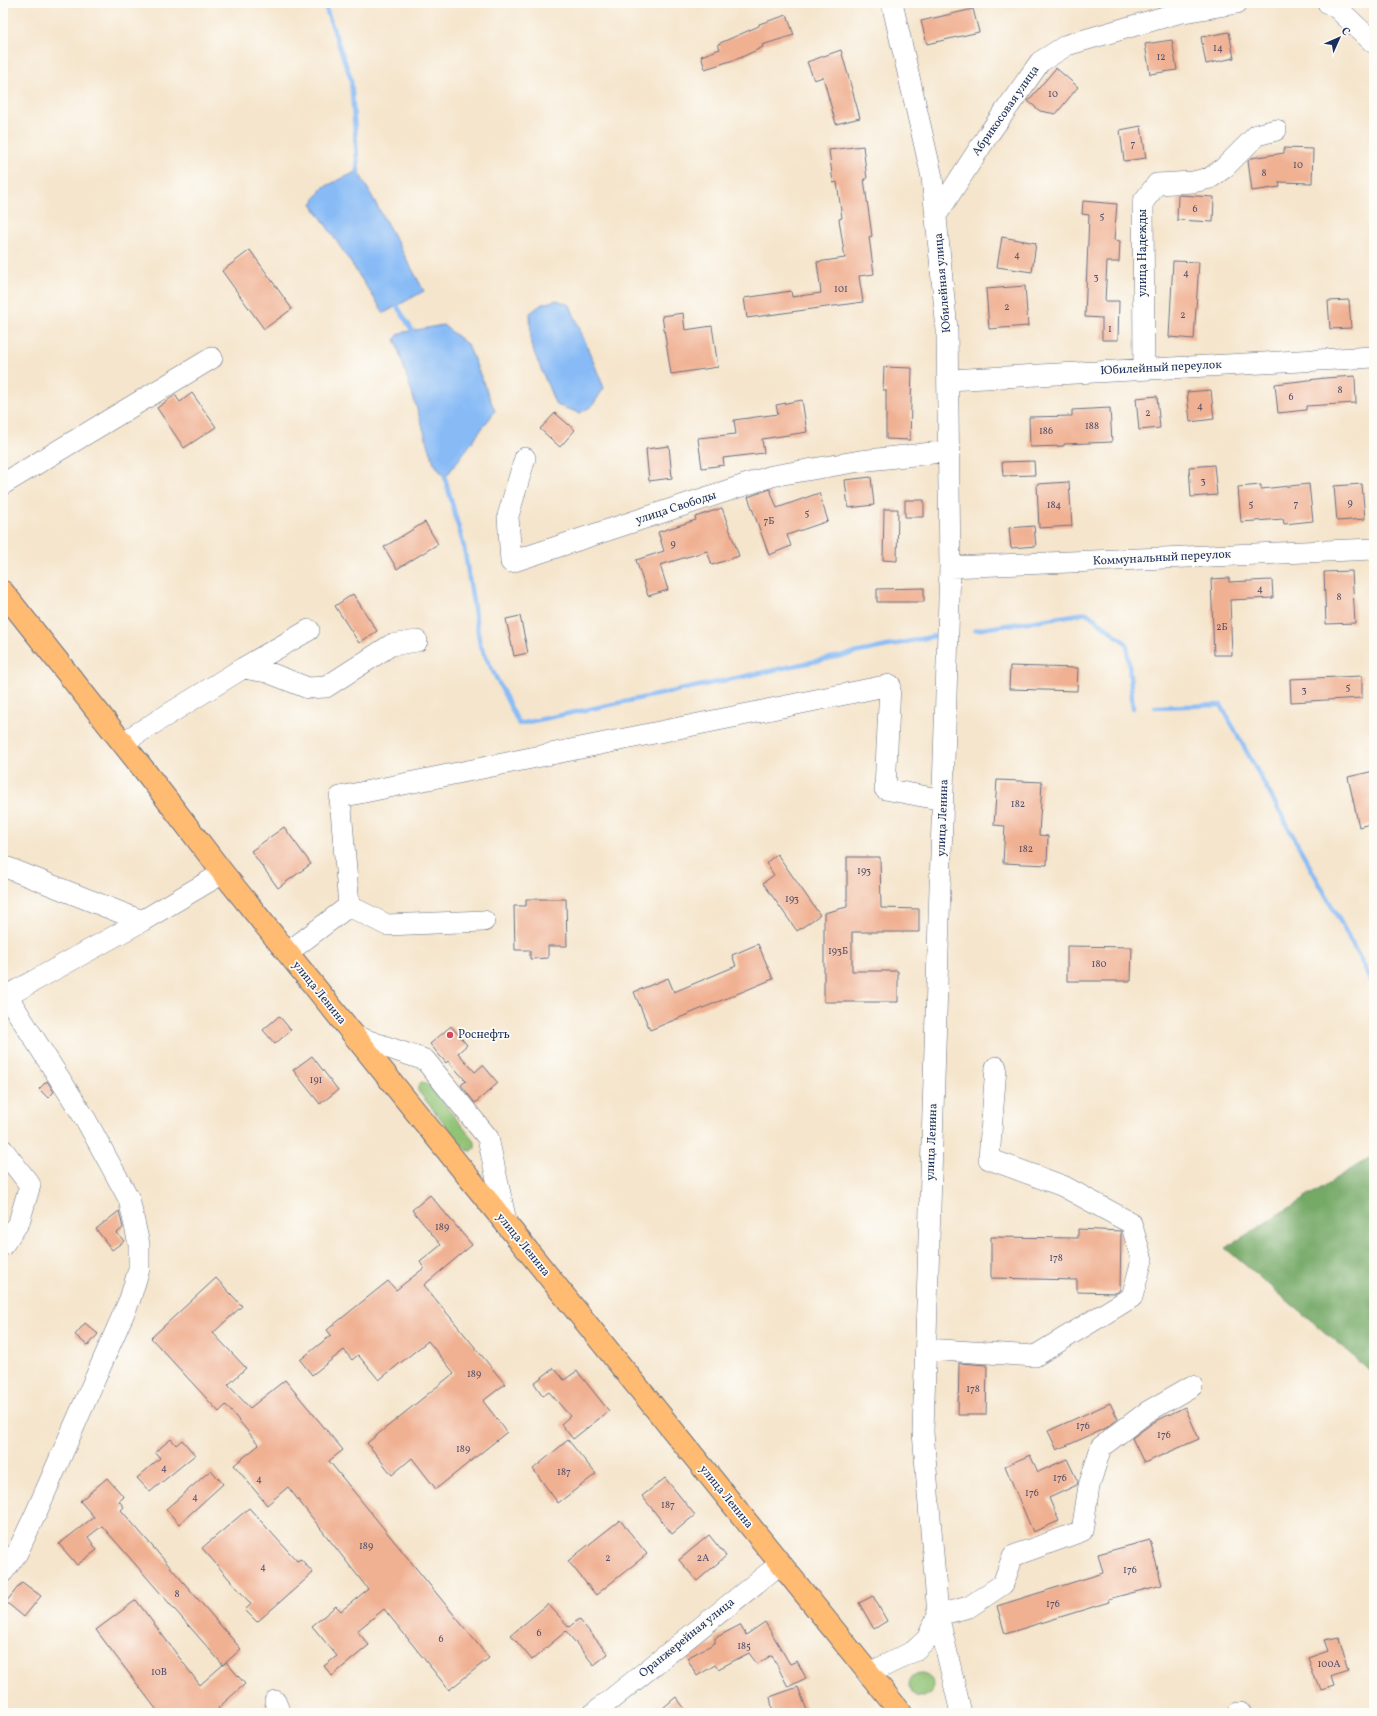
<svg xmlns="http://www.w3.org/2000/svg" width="1377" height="1716" viewBox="0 0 1377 1716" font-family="Vollkorn,serif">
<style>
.green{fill:#91c374;stroke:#567969}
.forest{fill:#74a966;stroke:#486c62}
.water{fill:#88bbf6;stroke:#5275aa}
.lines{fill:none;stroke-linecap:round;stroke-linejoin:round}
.stream{stroke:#88bbf6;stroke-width:4.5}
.building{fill:#f0b092}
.minor-casing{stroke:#676f84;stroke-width:22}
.major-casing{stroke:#676f84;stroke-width:24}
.minor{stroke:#fff;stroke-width:21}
.major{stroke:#ffbb71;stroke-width:22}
.poi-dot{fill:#d1495b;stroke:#fdfcf7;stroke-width:1.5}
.labels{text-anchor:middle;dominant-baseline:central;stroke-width:3.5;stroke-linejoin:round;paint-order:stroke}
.number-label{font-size:10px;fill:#504f6b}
.street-label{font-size:12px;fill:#1b2f5e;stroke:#fdfcf7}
.poi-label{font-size:12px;fill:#1b2f5e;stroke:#fdfcf7;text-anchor:start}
</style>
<rect width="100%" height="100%" fill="#fdfcf7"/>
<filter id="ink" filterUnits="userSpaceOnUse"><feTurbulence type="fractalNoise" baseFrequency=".025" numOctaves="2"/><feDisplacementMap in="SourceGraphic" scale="8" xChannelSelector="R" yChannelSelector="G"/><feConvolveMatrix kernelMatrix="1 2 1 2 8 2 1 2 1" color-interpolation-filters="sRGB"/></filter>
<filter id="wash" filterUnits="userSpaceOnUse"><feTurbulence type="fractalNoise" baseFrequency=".012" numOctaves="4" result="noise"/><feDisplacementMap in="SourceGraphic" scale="16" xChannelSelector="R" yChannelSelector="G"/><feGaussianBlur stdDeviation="0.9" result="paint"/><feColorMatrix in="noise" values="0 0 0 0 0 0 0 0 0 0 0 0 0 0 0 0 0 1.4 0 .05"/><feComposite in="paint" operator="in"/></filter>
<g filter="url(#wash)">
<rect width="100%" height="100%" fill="#f5e5cc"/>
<!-- green -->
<path class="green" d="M421,1082l6,1 48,59v6l-3,3 -6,-1 -48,-59v-6z
M909 1685a12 12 0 1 1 24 0a12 12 0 1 1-24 0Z"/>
<!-- forest -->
<path class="forest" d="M1374,1155v221l-14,-14 -135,-114z"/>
<!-- water -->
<path class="water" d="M358,171l66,120 -40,22 -72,-109 10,-16z
M557,300l13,5 34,83 -12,18 -12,7 -24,-8 -25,-60 -1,-32 12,-9z
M443,325l25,20 27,66 -50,67 -11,-15 -39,-124 5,-6z"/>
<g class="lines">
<!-- stream -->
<path class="stream" d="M324,3l27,76 7,92
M397,306l15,24
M445,478l19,69 16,98 39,79 416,-88
M975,630l112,-17 40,31 6,64
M1155,707l66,-2 119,216 34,64"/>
</g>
<g id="blocks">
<!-- building -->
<path class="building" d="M973,9l6,23 -52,12 -6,-23z
M787,15l7,20 -32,10 1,2 -23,11 -35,11 -4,-13 19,-7 -2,-5 41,-18v-2z
M1229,32l5,26 -28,6 -5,-27z
M1172,40l5,30 -27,4 -5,-30z
M841,50l19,68 -24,6 -13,-47 -9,3 -7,-18z
M1056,68l22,19 -22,27 -16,-3 -12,-10z
M1141,126l5,32 -22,3 -4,-31z
M863,146l4,33h-3l8,57 -3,1 5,37 -15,2 4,26 -116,16 -3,-20 47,-7 1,6 29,-4 -4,-31 28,-4 -6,-39 3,-1 -5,-36 -4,1 -4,-33z
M1284,148l29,1 -1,34 -33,-1 1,5 -28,4 -4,-30 3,-3 33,-5z
M1178,195l36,2 -1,25 -36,-2z
M1083,201l34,3 -3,36 6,1 -1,21h-12l-2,39h14l-1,39h-16v-22l-17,-1 4,-102 -7,-1z
M1002,237l34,6 -4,29 -35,-5z
M250,250l42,59 -28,20 -42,-58z
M1173,261l26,1 -5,77 -25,-2z
M1025,286l3,40 -39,3 -3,-40z
M1349,300l2,28 -21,1 -2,-28z
M683,313l2,17 27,-4 6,41 -47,7 -9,-58z
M884,367l28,1 -2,72 -24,-1v-49h-3z
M1355,376l1,27 -50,3v4l-28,3 -3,-29 50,-6z
M1211,390l3,29 -24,3 -3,-30z
M192,393l24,34 -32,21 -27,-40 18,-13 5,7z
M1157,396l3,32 -21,2 -3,-32z
M802,400l5,32 -45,7 2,14 -41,5 1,7 -22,3 -4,-30 38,-4 -2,-14 44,-6 -2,-9z
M1110,408l2,34 -48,2v2l-34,1 -1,-30 43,-1v-6z
M555,413l20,17 -15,17 -20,-18z
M669,446l3,32 -23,3 -3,-32z
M1034,461l1,14 -32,1 -1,-14z
M1214,465l3,30 -26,2 -2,-30z
M871,477l3,28 -26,3 -3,-28z
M1069,482l3,44 -33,2 -2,-44z
M1309,484l4,37 -29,3 -1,-5 -42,3 -3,-35 23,-2v4z
M1362,484l3,35 -28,2 -3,-35z
M770,489l7,19 42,-15 9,28 -41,14 4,11 -22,9 -21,-58z
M905,500h19v17h-19z
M722,508l17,48 -27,9 -5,-14 -47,14 8,25 -20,6 -12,-36 28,-9 -6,-19 38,-12 -1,-3z
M884,509h14l-1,52 -14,-1z
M425,522l13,22 -41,25 -13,-22z
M1034,526l2,20 -25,2 -2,-20z
M1352,571l3,52 -29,1 -2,-52z
M1229,578v4l43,-2 1,18 -43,2 2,55h-18l-3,-76z
M924,588v14h-47v-13z
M353,594l24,37 -18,12 -24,-37z
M520,616l8,37 -14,3 -8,-37z
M1010,666l68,2 -1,23 -68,-2z
M1362,676v22l-71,4 -1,-23z
M1374,771v52l-15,4 -11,-50z
M997,780l45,2 -3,53 9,1 -1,29 -44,-2 2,-37 -11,-1z
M284,827l27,37 -33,24 -27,-37z
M777,854l43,61 -23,16 -34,-48 11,-8 -8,-12z
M847,857h33l1,51 38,1v23h-67v39h46v31h-74v-89l23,-6z
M526,899h40l1,47h-19v12l-18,1v-9h-15l-1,-44h12z
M758,944l15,35 -123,51 -16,-38 34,-14 6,14 62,-26 -4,-11z
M1067,946l65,1 -1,34h-64z
M279,1016l12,14 -16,14 -12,-14z
M451,1026l16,19 -9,8 17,19 8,-7 15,18 -23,20 -14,-18 5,-4 -18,-20 -2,2 -16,-19z
M312,1056l26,34 -18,14 -27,-34z
M47,1081l7,11 -6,6 -9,-9z
M430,1195l42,50 -48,40 81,99 -22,17 24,31 -71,57 -24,-31 -20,17 -25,-32 87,-70 -26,-32 -49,39 -21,-25 -6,5 -8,-10 -32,25 -12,-15 31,-25 -4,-5 61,-49 8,9 28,-22 -4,-6 21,-17 -29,-35z
M119,1211l4,17 -6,5 7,8 -12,9 -16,-21z
M1078,1229l43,2 -1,59 -4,3 -39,-1v-12l-86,-2v-41l87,1z
M216,1278l26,28 -29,27 33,35 -18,17 22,23 35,-28 58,70 -14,11 160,197 -40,32 -65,-81 -27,22 12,14 -37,31 -8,-10 13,-10 -25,-30 24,-20 5,5 27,-22 -80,-102 -21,18 -33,-40 25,-20 -33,-40 -7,7 -68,-74z
M85,1323l13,11 -10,12 -13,-11z
M959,1363l28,2 -1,50h-28z
M554,1368l10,12 13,-9 32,40 -36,28 -12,-15 9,-8 -21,-24 -6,4 -9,-13z
M1110,1403l8,16 -10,8 -51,23 -9,-19z
M1185,1407l14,32 -55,24 -12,-25 22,-16z
M171,1439l5,6 6,-5 13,15 -45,37 -13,-14 23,-20 -5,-6z
M568,1440l28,34 -38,29 -25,-34z
M1030,1455l8,17 29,-13 11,23 -1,3 -28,13 10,23 -26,11 -28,-66z
M211,1470l12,14 -44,40 -13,-15z
M107,1478l17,19 -5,4 5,6 -3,3 120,139 -18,16 -121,-139 -14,11 9,13 -20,15 -18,-21 35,-27 -14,-16z
M665,1478l30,37 -23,19 -30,-38z
M249,1508l48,53 4,-2 12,14 -56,49 -12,-12 6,-6 -49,-56z
M620,1520l27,34 -51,41 -28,-34z
M709,1535l17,21 -29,25 -18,-21z
M1150,1540l12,45 -54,14 1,3 -104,32 -8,-28 106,-33 -5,-19z
M22,1582l19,14 -17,21 -18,-15z
M873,1596l14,25 -13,8 -15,-26z
M136,1600l64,85 26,-23 19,22 -27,24 4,5h-63l-63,-83z
M548,1604l21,23 10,-8 29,35 -14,11 -28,-34 -34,29 -21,-25z
M765,1622l25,42 7,-3 9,17 -18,9 -16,-32 -15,9 -8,-11 -31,16 -3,-4 -18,11 -10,-18 28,-15v-5l25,-13 6,10z
M1339,1637l10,34 -19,6 3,9 -13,4 -12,-32 20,-7 -4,-11z
M798,1687l10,26h-35l-3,-16z
M676,1697l12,16h-31z"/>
</g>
</g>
<g filter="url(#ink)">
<use href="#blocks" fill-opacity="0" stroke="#676f84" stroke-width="1"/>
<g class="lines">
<!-- minor casing -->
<g class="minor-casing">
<path id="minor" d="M892,3l40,174 15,153 3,237 -27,865 15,183 23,98
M1328,3l9,5 37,35
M937,214l51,-79 52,-73 27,-17 111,-32 59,-10
M1144,369l-1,-167 14,-18 36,-2 17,-4 14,-10 33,-33 19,-5
M948,380l426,-23
M525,458l-17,58 3,46 261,-86 88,-15 90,-10
M3,484l209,-126
M950,567l424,-18
M243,668l24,4 41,16 18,-1 65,-42 26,-4
M122,743l121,-75 66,-38
M3,866l139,55
M349,906l38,19 97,-4
M287,953l62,-47 -9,-109 550,-112 -5,104 58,11
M3,998l139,-77 81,-48
M354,1036l71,24 63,78 19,88
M3,1150l27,35 -11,37 -16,23
M926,1349l109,7 97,-59 10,-37 -11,-37 -68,-37 -74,-27 7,-92
M3,1572l14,-19 19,-40 94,-214 9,-30v-25l-10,-45 -43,-79 -79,-124
M938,1615l31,-8 34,-23 10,-28 69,-25 7,-45 12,-39 46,-35 45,-26
M868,1674l46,-23 13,-12 11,-24
M275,1701l5,12
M594,1713l186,-149
M1238,1713h3"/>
</g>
<!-- major casing -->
<g class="major-casing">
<path id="major" d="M3,592l145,183 75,98 678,840"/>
</g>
<!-- minor -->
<use href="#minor" class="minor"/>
<!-- major -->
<use href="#major" class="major"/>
</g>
</g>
<!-- markers -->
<circle class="poi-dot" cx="450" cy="1035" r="4"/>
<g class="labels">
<!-- number labels -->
<g class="number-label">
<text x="1218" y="48">14</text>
<text x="1161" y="57">12</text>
<text x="1053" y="94">10</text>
<text x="1133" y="144">7</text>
<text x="1298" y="165">10</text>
<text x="1264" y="173">8</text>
<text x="1195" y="209">6</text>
<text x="1102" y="216">5</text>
<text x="1017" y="255">4</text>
<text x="1186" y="273">4</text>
<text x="1096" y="277">3</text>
<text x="841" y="289">101</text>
<text x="1007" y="307">2</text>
<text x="1183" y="315">2</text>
<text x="1110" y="329">1</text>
<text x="1340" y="390">8</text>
<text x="1291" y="397">6</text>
<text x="1200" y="406">4</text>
<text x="1148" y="413">2</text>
<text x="1092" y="426">188</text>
<text x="1046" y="431">186</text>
<text x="1203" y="481">3</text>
<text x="1350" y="503">9</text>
<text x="1251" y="504">5</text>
<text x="1296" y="504">7</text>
<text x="1054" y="505">184</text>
<text x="807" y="513">5</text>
<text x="769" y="521">7Б</text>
<text x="673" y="544">9</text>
<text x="1260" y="589">4</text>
<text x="1339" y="597">8</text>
<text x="1222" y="627">2Б</text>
<text x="1348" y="687">5</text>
<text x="1304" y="690">3</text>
<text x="1018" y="804">182</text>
<text x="1026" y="849">182</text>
<text x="864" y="871">193</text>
<text x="792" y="899">193</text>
<text x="838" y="951">193Б</text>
<text x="1099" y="964">180</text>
<text x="316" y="1080">191</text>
<text x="442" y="1227">189</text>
<text x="1056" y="1258">178</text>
<text x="474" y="1374">189</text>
<text x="973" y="1389">178</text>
<text x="1083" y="1426">176</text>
<text x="1164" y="1435">176</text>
<text x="463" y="1449">189</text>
<text x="164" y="1468">4</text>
<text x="564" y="1472">187</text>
<text x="1060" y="1478">176</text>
<text x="259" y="1479">4</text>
<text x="1032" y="1493">176</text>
<text x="195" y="1497">4</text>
<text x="668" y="1505">187</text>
<text x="366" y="1546">189</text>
<text x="608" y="1558">2</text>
<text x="703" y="1558">2А</text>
<text x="263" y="1567">4</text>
<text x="1130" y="1570">176</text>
<text x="177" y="1594">8</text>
<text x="1053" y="1604">176</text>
<text x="539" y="1633">6</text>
<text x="441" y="1639">6</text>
<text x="744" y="1646">185</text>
<text x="1329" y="1664">100А</text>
<text x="159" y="1672">10В</text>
</g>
<!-- street labels -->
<g class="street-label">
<text transform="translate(1006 111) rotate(-55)">Абрикосовая улица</text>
<text transform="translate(1143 253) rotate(-90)">улица Надежды</text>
<text transform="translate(943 283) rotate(-95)">Юбилейная улица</text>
<text transform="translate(1161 368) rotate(-3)">Юбилейный переулок</text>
<text transform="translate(676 508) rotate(-18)">улица Свободы</text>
<text transform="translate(1162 558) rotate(-3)">Коммунальный переулок</text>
<text transform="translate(943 818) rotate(-88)">улица Ленина</text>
<text transform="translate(319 993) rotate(51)">улица Ленина</text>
<text transform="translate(932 1142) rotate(-88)">улица Ленина</text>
<text transform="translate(523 1245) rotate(51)">улица Ленина</text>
<text transform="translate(726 1497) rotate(51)">улица Ленина</text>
<text transform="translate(687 1638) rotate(-39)">Оранжерейная улица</text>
</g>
<!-- poi labels -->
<g class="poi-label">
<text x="458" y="1035">Роснефть</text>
</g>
</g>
<!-- margin -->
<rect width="1377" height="1716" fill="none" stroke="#fdfcf7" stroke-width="16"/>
<!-- north arrow -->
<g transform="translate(1339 38) rotate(45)" stroke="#fdfcf7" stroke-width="3" paint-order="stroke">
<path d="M0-3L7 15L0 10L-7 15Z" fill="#1b2f5e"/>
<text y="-6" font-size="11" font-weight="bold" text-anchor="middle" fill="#1b2f5e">С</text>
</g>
</svg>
